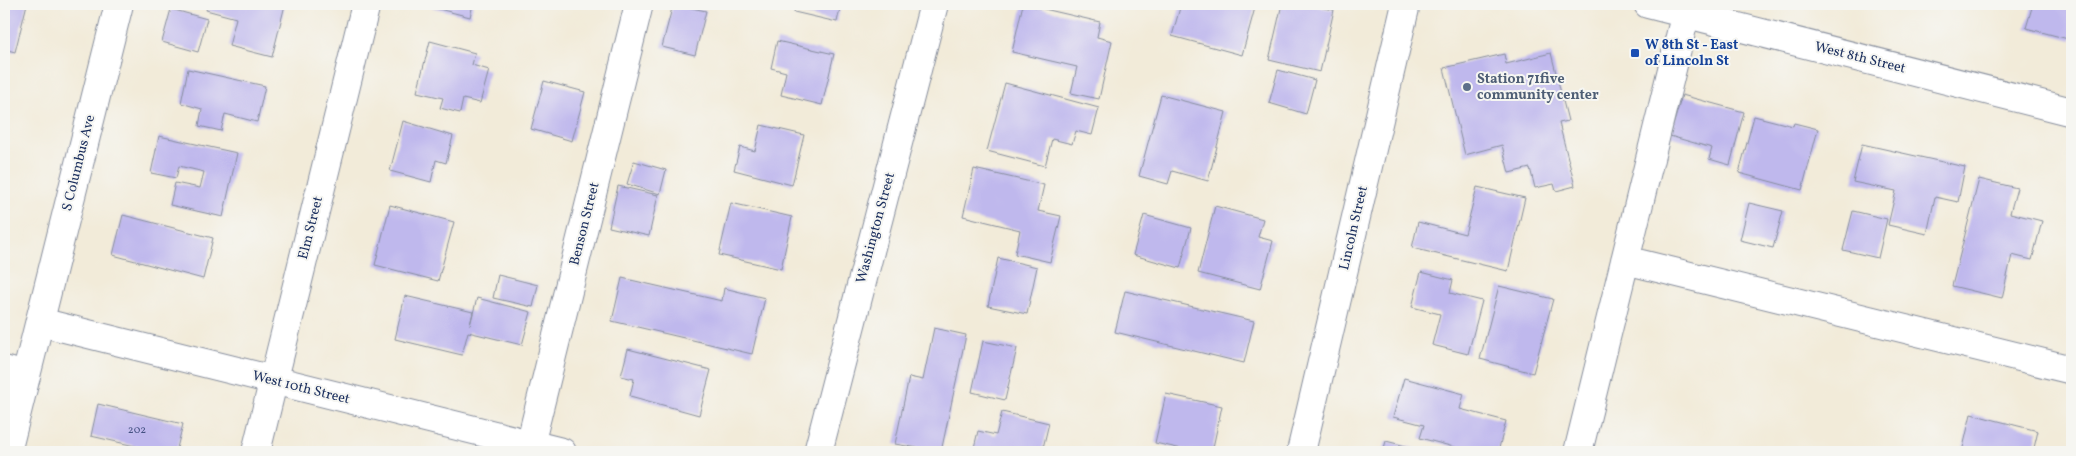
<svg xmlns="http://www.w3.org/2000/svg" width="2076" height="456" viewBox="0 0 2076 456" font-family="Vollkorn,serif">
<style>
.building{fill:#bfb8ed}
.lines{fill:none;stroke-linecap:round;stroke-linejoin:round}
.minor-casing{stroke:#868d9c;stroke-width:30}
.major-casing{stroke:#868d9c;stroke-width:30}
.minor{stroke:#fff;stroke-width:28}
.major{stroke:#fff;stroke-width:28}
.transit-dot{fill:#1a4fb4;stroke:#f6f6f2;stroke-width:2}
.service-dot{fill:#5c6f8a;stroke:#f6f6f2;stroke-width:2}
.labels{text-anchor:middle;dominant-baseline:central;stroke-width:4;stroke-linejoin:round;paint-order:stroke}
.number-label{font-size:11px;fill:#445182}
.transit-label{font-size:14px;font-weight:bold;fill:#164399;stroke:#f6f6f2;text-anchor:start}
.street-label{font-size:14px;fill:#1b2f5e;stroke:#f6f6f2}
.service-label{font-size:14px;font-weight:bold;fill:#4e5e75;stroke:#f6f6f2;text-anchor:start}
</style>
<rect width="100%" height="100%" fill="#f6f6f2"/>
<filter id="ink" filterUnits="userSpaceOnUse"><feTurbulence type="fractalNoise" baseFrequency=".02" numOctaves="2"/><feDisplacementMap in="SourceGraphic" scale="10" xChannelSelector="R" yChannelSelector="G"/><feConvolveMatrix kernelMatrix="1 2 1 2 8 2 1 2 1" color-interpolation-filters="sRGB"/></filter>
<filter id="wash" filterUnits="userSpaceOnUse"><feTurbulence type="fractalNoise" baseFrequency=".0096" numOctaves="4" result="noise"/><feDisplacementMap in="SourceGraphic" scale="20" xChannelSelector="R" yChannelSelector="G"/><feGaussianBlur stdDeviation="1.12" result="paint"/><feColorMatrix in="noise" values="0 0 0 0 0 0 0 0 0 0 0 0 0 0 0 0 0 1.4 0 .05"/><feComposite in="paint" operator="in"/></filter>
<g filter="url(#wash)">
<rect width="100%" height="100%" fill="#f2ebd9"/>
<g id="blocks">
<!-- building -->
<path class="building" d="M4,4h23l-12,48 -11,-3z
M208,4l77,1 -13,52 -43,-11 7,-28 -30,-8z
M432,4h41l-3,13 -39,-10z
M673,4l33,7 -11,44 -33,-8z
M796,4h45l-4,18 -43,-10z
M1023,4l77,18 -3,15 15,4 -13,58 -28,-6 6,-26 -65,-15z
M1181,4h75l-14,51 -70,-19z
M1282,4h23l29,6 -14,62 -51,-12z
M2033,4h39v36l-46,-12z
M171,9l36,10 -9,33 -36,-10z
M430,41l45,12 -3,12 17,5 -9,33 -17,-4 -3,14 -20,-5 3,-10 -26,-6z
M777,41l57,13 -12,51 -41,-10 5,-23 -15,-4z
M1551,53l17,68 -9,2 16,63 -19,5 -2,-7 -19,4 -5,-20 -21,5 -7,-28 -37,10 -21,-87 60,-14 2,10z
M188,69l77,17 -8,36 -32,-8 -4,17 -22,-5 3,-17 -21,-6z
M1278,70l37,10 -9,34 -37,-11z
M544,81l41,11 -13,49 -41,-12z
M1005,83l94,25 -7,27 -16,-4 -4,13 -20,-5 -7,27 -58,-15z
M1161,95l65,17 -18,69 -36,-10 -4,13 -29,-8z
M1682,95l62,17 -14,53 -21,-6 3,-11 -42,-12z
M4,115l4,1 -4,16z
M1754,116l39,10 1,-3 24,6 -16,61 -63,-17z
M403,121l50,15 -7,27 -10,-3 -5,22 -41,-11z
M761,125l43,10 -12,50 -58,-15 6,-23 15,4z
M159,136l78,17 -14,64 -53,-12 5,-22 25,5 4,-16 -25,-6 -3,12 -25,-5z
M1862,144l103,23 -7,35 -23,-5 -8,37 -39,-9 8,-34 -43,-9z
M634,161l32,9 -6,24 -33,-10z
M974,169l70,16 -6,26 23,5 -11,46 -35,-8 5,-24 -57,-14z
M1979,179l38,9 -7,25 32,8 -10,39 -20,-5 -10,43 -50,-12z
M618,186l40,9 -9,41 -40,-9z
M1477,187l48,11 -17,73 -96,-23 6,-26 47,12z
M731,203l61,14 -11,52 -62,-14z
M1749,203l34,8 -10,37 -33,-8z
M390,205l64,17 -16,59 -63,-16z
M1215,206l48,13 -5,18 15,4 -13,48 -62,-16z
M1853,211l34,8 -9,39 -35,-8z
M123,215l90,23 -10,41 -90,-24z
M1144,215l47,13 -11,40 -47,-13z
M998,258l39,9 -10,47 -39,-8z
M1421,272l32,8 -3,13 32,8 -14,53 -36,-9 8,-31 -28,-7z
M498,275l40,10 -5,22 -40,-9z
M622,278l100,23 2,-13 41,10 -13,56 -140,-33z
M1499,286l54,13 -20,74 -53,-14z
M1125,291l129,30 -10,42 -129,-31z
M405,296l68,16 -3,13 7,-27 54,14 -9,33 -54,-13 -6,23 -67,-16z
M934,328l32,7 -25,117 -46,-8 14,-67 14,3z
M983,341l34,7 -12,52 -33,-8z
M628,349l83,21 -12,45 -69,-19 4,-17 -13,-3z
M1404,378l60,16 -4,15 46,12 -8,31h-25l-53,-14 4,-13 -31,-8z
M1166,394l56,12 -10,46h-16l-41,-9z
M98,404l85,20 -7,28h-15l-70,-16z
M1002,412l47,11 -7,29h-69l5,-21 18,4z
M1971,414l67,17 -5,21h-71z
M1386,441l43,11h-46z"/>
</g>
</g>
<g filter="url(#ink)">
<use href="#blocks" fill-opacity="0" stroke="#868d9c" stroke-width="1"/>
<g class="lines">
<!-- minor casing -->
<g class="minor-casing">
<path id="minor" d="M1625,260l447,110
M40,322l522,130
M4,370l22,6
M530,445l109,-441
M256,452l110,-448
M818,452l116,-448
M1301,452l105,-448
M1578,452l110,-448"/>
</g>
<!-- major casing -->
<g class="major-casing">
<path id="major" d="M1648,4l424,108
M7,452l112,-448"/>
</g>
<!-- minor -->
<use href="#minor" class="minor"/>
<!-- major -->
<use href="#major" class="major"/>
</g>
</g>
<!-- markers -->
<rect class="transit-dot" x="1630" y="48" width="10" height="10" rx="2.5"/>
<circle class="service-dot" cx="1467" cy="87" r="5"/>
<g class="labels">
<!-- number labels -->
<g class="number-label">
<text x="137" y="430">202</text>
</g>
<!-- transit labels -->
<g class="transit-label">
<text x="1645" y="45">W 8th St - East<tspan x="1645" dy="16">of Lincoln St</tspan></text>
</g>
<!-- street labels -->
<g class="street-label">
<text transform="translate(1860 58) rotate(14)">West 8th Street</text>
<text transform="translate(79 163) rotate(-76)">S Columbus Ave</text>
<text transform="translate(585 224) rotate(-76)">Benson Street</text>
<text transform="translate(311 228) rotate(-76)">Elm Street</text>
<text transform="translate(876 228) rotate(-75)">Washington Street</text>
<text transform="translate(1354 228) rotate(-77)">Lincoln Street</text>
<text transform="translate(301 388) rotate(14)">West 10th Street</text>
</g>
<!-- service labels -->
<g class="service-label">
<text x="1477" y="79">Station 71five<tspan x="1477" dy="16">community center</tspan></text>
</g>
</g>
<!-- margin -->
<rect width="2076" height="456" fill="none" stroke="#f6f6f2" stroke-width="20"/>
</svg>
